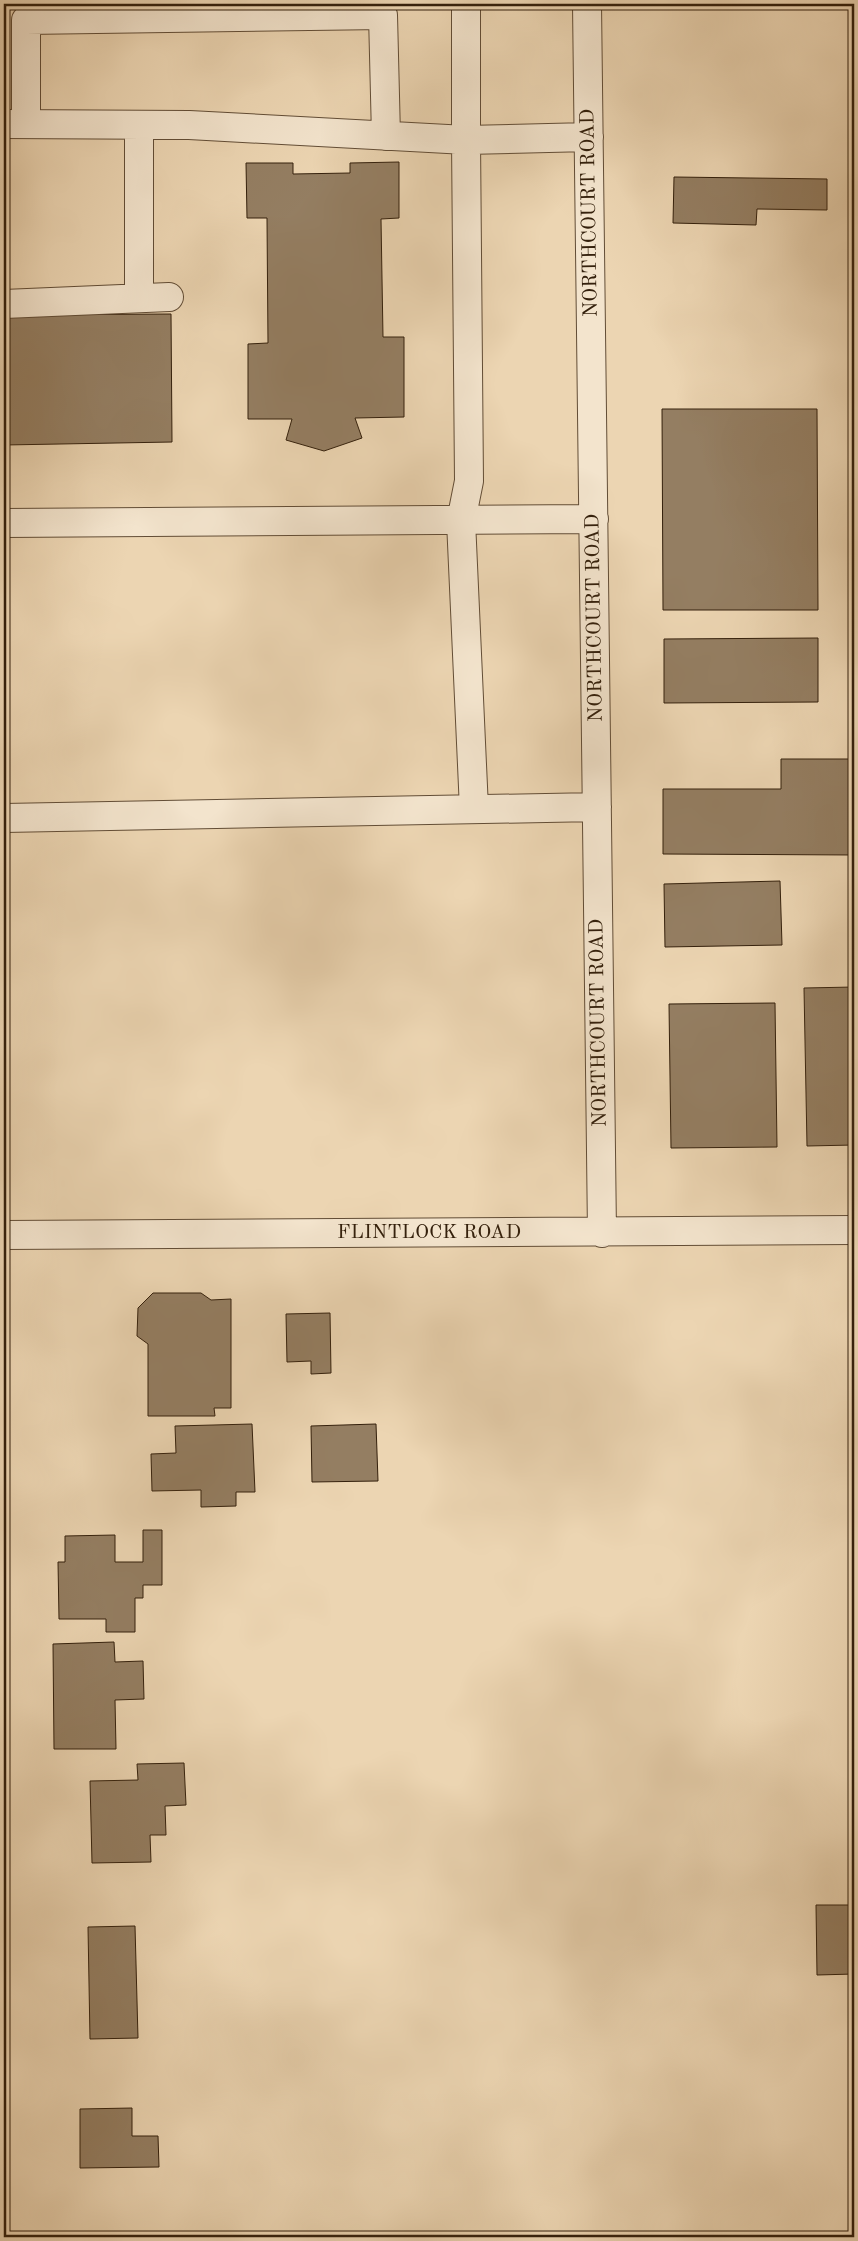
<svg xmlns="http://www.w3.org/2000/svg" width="858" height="2241" viewBox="0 0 858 2241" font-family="'Old Standard TT',serif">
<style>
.building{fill:#947e62;stroke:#34200c}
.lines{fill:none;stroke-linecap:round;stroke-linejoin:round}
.minor-casing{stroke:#624d36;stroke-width:30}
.minor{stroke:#f3e4cd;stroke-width:28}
.labels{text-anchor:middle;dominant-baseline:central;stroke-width:5;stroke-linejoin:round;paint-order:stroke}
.street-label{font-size:20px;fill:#34200c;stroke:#f3e4cd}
</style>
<rect width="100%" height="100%" fill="#ecd5b2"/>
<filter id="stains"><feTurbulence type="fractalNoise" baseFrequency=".004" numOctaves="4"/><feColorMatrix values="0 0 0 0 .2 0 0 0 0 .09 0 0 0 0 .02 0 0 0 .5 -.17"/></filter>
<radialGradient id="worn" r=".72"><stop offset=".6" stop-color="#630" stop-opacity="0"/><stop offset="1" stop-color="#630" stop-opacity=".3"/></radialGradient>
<!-- building -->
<path class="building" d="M399,162v56l-18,1 2,118h21v80l-49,1 7,20 -38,13 -38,-11 6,-21h-44v-75l20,-1 -1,-125h-20l-1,-55h47v11l57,-1v-10z
M674,177l153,2v31l-70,-1 -1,16 -83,-2z
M171,314l1,128 -168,3v-130z
M662,409h155l1,201h-155z
M818,638v64l-154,1v-64z
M781,759h73v96l-191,-1v-65h118z
M780,881l2,64 -117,2 -1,-63z
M854,987v158l-47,1 -3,-158z
M775,1003l2,144 -106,1 -2,-144z
M153,1293h48l10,7 20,-1v109h-17l1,8h-67v-72l-11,-8 1,-28z
M330,1313l1,60 -20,1v-13l-24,1 -1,-48z
M252,1424l3,68h-19v14l-35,1v-17l-49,1 -1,-37 25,-1 -1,-27z
M376,1424l2,57 -66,1 -1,-56z
M143,1530h19v55h-19v13h-8v34h-29v-13h-47l-1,-57h7v-26l50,-1v27h28z
M114,1642l1,20 28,-1 1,38 -29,1 1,49h-62l-1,-105z
M184,1763l2,42 -21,1 1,29h-16l1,27 -59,1 -2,-82 48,-1 -1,-16z
M816,1905h38v69l-37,1z
M135,1926l3,112 -48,1 -2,-112z
M132,2108v28h26l1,31 -79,1v-59z
M152,2232v5h-49v-3z"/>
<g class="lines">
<!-- minor casing -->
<g class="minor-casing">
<path id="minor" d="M587,4l15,1229
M4,124l185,1 277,15v-136
M26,124v-104l357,-5 3,121
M139,125v173
M4,304l165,-7
M4,523l590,-4
M474,809l-13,-288 8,-40 -3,-341 123,-3
M4,818l593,-11
M4,1235l850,-5"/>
</g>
<!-- minor -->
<use href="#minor" class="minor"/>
</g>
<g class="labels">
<!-- street labels -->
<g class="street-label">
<text transform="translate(590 213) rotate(-91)">NORTHCOURT ROAD</text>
<text transform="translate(595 618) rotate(-91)">NORTHCOURT ROAD</text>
<text transform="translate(599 1023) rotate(-91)">NORTHCOURT ROAD</text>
<text x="429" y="1233">FLINTLOCK ROAD</text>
</g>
</g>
<!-- margin -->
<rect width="858" height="2241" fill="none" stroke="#ecd5b2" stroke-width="20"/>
<rect x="5" y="5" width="848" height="2231" fill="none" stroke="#34200c" stroke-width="2.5"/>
<rect x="10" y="10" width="838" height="2221" fill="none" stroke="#34200c"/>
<rect width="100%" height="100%" filter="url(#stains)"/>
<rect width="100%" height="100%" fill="url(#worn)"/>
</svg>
